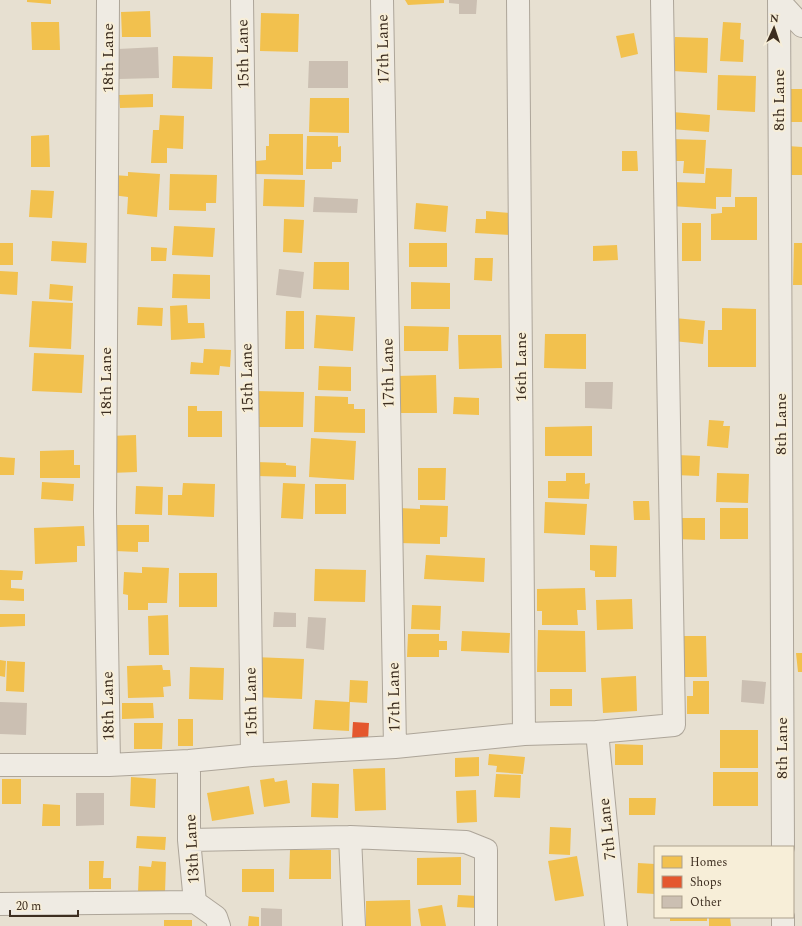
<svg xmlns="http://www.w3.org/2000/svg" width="802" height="926" viewBox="0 0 802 926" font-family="Spectral,serif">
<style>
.homes{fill:#f2c14e}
.shops{fill:#e4572e}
.building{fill:#cbbfb2}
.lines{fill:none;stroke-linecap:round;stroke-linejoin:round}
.minor-casing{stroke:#ada599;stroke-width:24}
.minor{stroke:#efebe3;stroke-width:22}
.labels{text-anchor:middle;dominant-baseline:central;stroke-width:4;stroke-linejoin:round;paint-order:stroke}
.street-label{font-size:16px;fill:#3d2e20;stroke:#f7eed8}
</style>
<rect width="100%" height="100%" fill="#e7e0d1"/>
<!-- homes -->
<path class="homes" d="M27,0h24v4l-24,-2z
M405,0h39v3l-36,2z
M150,11l1,26h-29l-1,-25z
M261,13l38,1 -1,38 -38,-1z
M31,22h28l1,28h-28z
M723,22l18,1 -1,16 4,1 -1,22 -23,-1z
M634,33l4,21 -17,4 -5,-22z
M675,37l33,1 -1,35 -34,-2z
M173,56l40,1 -1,32 -40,-1z
M718,75l38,1 -1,36 -38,-2z
M789,89h13v33h-13z
M153,94v13l-33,1 -1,-13z
M310,98h39v35l-40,-1z
M672,112l38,3 -1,17 -38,-3z
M160,115l24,1 -1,33 -16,-1v15h-16l2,-33h6z
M269,134h34v41l-47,-1v-13l10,-1v-14h3z
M49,135l1,32h-19v-31z
M307,136h31v11l3,-1v16h-9v7h-26z
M670,139l36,1 -2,34 -21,-1 1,-12h-15z
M788,146l14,1v28h-15z
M622,151h15l1,20h-16z
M706,168l26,1 -1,28h-15v12l-45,-3 1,-24 33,1z
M128,172l32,2 -3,43 -30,-3 1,-17 -16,-2 1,-20 15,1z
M170,174l47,1 -1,28h-10v8l-37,-1z
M264,179l41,1 -1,27 -41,-1z
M31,190l23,1 -2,27 -23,-1z
M735,197h22v43h-46v-26l11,-1v-6h13z
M416,203l32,3 -2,26 -32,-3z
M486,211l25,2 -1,22 -35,-2 1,-14h10z
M284,219l20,1 -2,33 -19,-1z
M682,223h19v38h-19z
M174,226l41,2 -2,29 -41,-2z
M52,241l35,2 -1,20 -35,-2z
M0,243h13v22h-13z
M409,243h38v24h-38z
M794,243h8v42h-9z
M617,245l1,15 -25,1v-15z
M151,247l16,1 -1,13h-15z
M475,258h18l-1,23 -18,-1z
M314,262h35v28l-36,-1z
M0,271l18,1 -1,23 -17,-1z
M173,274l37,1v24l-38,-1z
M411,282l39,1v26h-39z
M50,284l23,2 -1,15 -23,-2z
M32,301l41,2 -2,46 -42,-2z
M187,305l1,18h16l1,15 -34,2 -1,-34z
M138,307l25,1 -1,18 -25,-1z
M722,308l34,1v58h-48v-37h14z
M286,311h18v38h-19z
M316,315l39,2 -2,34 -39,-3z
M675,318l30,3 -2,23 -30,-3z
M404,326l45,1 -1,24h-44z
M545,334h41v35l-42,-1z
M458,335h43l1,33 -43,1z
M204,349l27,1 -1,17 -10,-1 -1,9 -29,-1 1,-12 12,1z
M34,353l50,2 -2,38 -50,-2z
M319,366l32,1v24l-33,-1z
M436,375l1,38h-40l-1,-37z
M253,391l51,1 -1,35h-50z
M315,396l33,1v7h6v5h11v24l-51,-1z
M454,397l25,1v17l-26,-1z
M188,406h9v5h25v26h-34z
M709,420l15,1 -1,5h7l-2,22 -21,-2z
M592,426v30h-47v-29z
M136,435l1,37 -27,1 -1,-37z
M311,438l45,3 -2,39 -45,-3z
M74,450v15h6v13h-40v-27z
M677,455l23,1 -1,20 -24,-1z
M0,457l15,1 -1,17h-14z
M256,462l30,1v2l10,1v11l-40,-1z
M418,468h28l-1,32h-27z
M566,473h19v11l5,-1 -1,16 -41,-1v-17h18z
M717,473l32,1 -1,29 -32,-1z
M42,482l32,2 -1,17 -32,-2z
M183,483l32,1 -1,33 -46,-2v-20h14z
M283,483l22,1 -2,35 -22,-1z
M315,484h31v30h-31z
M136,486l27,1 -1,28 -27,-1z
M633,501h16l1,19h-16z
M545,502l42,2 -2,31 -41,-2z
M420,505l28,1 -1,31h-7v7l-42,-1 1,-35 21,1z
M720,508h28v31h-28z
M674,518h31v22l-31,-1z
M115,525h34v17h-11v10l-23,-1z
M84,526l1,20h-8v16l-42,2 -1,-36z
M590,545l27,1 -1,31h-21v-6l-5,-1z
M426,555l59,3 -1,24 -60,-3z
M142,567l27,1 -2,35h-19v7h-20v-15l-5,-1 1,-22 18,1z
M315,569l51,1 -1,32 -51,-1z
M0,570l23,1 -1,9h-11v8l13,1v12l-24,-1z
M179,573h38v34h-38z
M585,588l1,22h-9l1,15h-36v-14h-5v-22z
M632,599l1,30 -36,1 -1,-30z
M412,605l29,1 -1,24 -29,-1z
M0,614h25v12l-25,1z
M168,615l1,40h-20l-1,-39z
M538,630l47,1 1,41h-49z
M462,631l48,2 -1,20 -48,-2z
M408,634h31v7h8v9h-8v7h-32z
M680,636h26l1,41h-27z
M796,653h6v19h-4z
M253,657l51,2 -2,40 -50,-2z
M0,660l6,1 -1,16 -5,-1z
M7,661l18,1 -1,30 -18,-1z
M162,665l1,5h7l1,16 -8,1 1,10 -36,1 -1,-32z
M190,667l34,1 -1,32 -34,-1z
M636,676l1,35 -34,2 -2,-35z
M350,680l18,1 -1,22 -17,-1 -1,29 -36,-2 2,-29 34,2z
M693,681h16v33h-22v-18h6z
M550,689h22v17h-22z
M122,703h31l1,15 -32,1z
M178,719h15v27h-15z
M134,723h29l-1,26h-28z
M720,730h38v38h-38z
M615,744l28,1v20h-28z
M489,754l36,3 -2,17 -27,-2 1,-6 -9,-1z
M479,757v19l-24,1v-19z
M385,768l1,42 -31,1 -2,-42z
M713,772h45v34h-45z
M496,774l25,1 -1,23 -26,-1z
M131,777l25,2 -1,29 -25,-2z
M274,778l1,4 12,-2 3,23 -26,4 -4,-27z
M2,779h19v25h-19z
M312,783l27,1 -1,34 -27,-1z
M249,786l5,28 -42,7 -5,-28z
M476,790l1,32 -20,1 -1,-32z
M629,798h27l-1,17h-26z
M43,804l17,1v21h-18z
M550,827l21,1 -1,27 -21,-1z
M137,836l29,1 -1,13 -29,-2z
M290,850h41v29h-42z
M577,856l7,40 -29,5 -7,-40z
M461,857v28h-44v-27z
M89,861h15l-1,17h8v11h-22z
M152,861l14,1 -1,31 -27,-1 1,-26 12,1z
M638,863l17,1v30l-18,-1z
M242,869h32v23h-32z
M458,895l20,1 -1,12 -20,-1z
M410,900l1,26h-45v-25z
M442,905l4,21h-25l-3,-17z
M249,916l10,1v9h-11z
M670,917h37v4h-37z
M709,917h21l1,9h-22z
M164,920h28v6h-28z"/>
<!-- shops -->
<path class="shops" d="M353,722l16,1 -1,17 -16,-1z"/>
<!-- building -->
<path class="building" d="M449,0h28l-1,14h-17v-10l-10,-1z
M158,47l1,31 -40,1 -1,-30z
M309,61h39v27h-40z
M314,197l44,2 -1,14 -44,-1z
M279,269l25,3 -3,26 -25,-3z
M585,382h28l-1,27 -27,-1z
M274,612l22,1v14h-23z
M308,617l18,1 -2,32 -18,-2z
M742,680l24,2 -2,22 -23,-2z
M0,702l27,1 -1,32 -26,-1z
M76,793h28v32l-28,1z
M261,908l21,1v17h-21z"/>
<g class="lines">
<!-- minor casing -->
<g class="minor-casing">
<path id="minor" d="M108,0l-3,512 4,253
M242,0l10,755
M382,0l13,747
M518,0l6,734
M779,0l4,847
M779,1l23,25
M597,732l19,194
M189,761v79l6,62 21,15 3,9
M0,765h109l80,-4 63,-6 143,-8 129,-13 73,-2 77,-7 -12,-725
M350,837l4,89
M189,840l161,-3 116,5 20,8v76
M0,904l195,-2
M783,917v9"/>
</g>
<!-- minor -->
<use href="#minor" class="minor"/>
</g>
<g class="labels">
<!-- street labels -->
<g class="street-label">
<text transform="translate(383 49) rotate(-91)">17th Lane</text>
<text transform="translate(243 54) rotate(-91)">15th Lane</text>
<text transform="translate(108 58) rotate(-90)">18th Lane</text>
<text transform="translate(779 100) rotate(-90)">8th Lane</text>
<text transform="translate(521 367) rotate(-90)">16th Lane</text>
<text transform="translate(388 373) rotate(-91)">17th Lane</text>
<text transform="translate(247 378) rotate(-91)">15th Lane</text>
<text transform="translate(106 382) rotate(-90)">18th Lane</text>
<text transform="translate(781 424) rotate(-90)">8th Lane</text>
<text transform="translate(394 697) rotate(-91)">17th Lane</text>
<text transform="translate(251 702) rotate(-91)">15th Lane</text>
<text transform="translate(108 706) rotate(-91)">18th Lane</text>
<text transform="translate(782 748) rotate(-90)">8th Lane</text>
<text transform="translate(607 829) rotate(-96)">7th Lane</text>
<text transform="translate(192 849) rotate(-93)">13th Lane</text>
</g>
</g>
<!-- legend -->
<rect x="654" y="846" width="140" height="72" fill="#f7eed8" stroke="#ada18e"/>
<rect x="662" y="856" width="20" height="12" fill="#f2c14e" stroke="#ada18e"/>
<text x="690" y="866" font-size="12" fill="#3d2e20">Homes</text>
<rect x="662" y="876" width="20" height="12" fill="#e4572e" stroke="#ada18e"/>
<text x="690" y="886" font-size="12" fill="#3d2e20">Shops</text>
<rect x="662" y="896" width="20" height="12" fill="#cbbfb2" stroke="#ada18e"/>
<text x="690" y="906" font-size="12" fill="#3d2e20">Other</text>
<!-- north arrow -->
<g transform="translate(774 28) rotate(3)" stroke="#f7eed8" stroke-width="3" paint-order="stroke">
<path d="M0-3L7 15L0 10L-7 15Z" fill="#3d2e20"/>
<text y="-6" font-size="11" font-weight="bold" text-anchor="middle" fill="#3d2e20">N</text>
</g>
<!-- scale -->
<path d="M10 910v6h68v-6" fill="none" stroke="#3d2e20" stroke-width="2"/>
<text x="16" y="910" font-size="12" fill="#3d2e20" stroke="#f7eed8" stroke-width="3" paint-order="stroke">20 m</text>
</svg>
